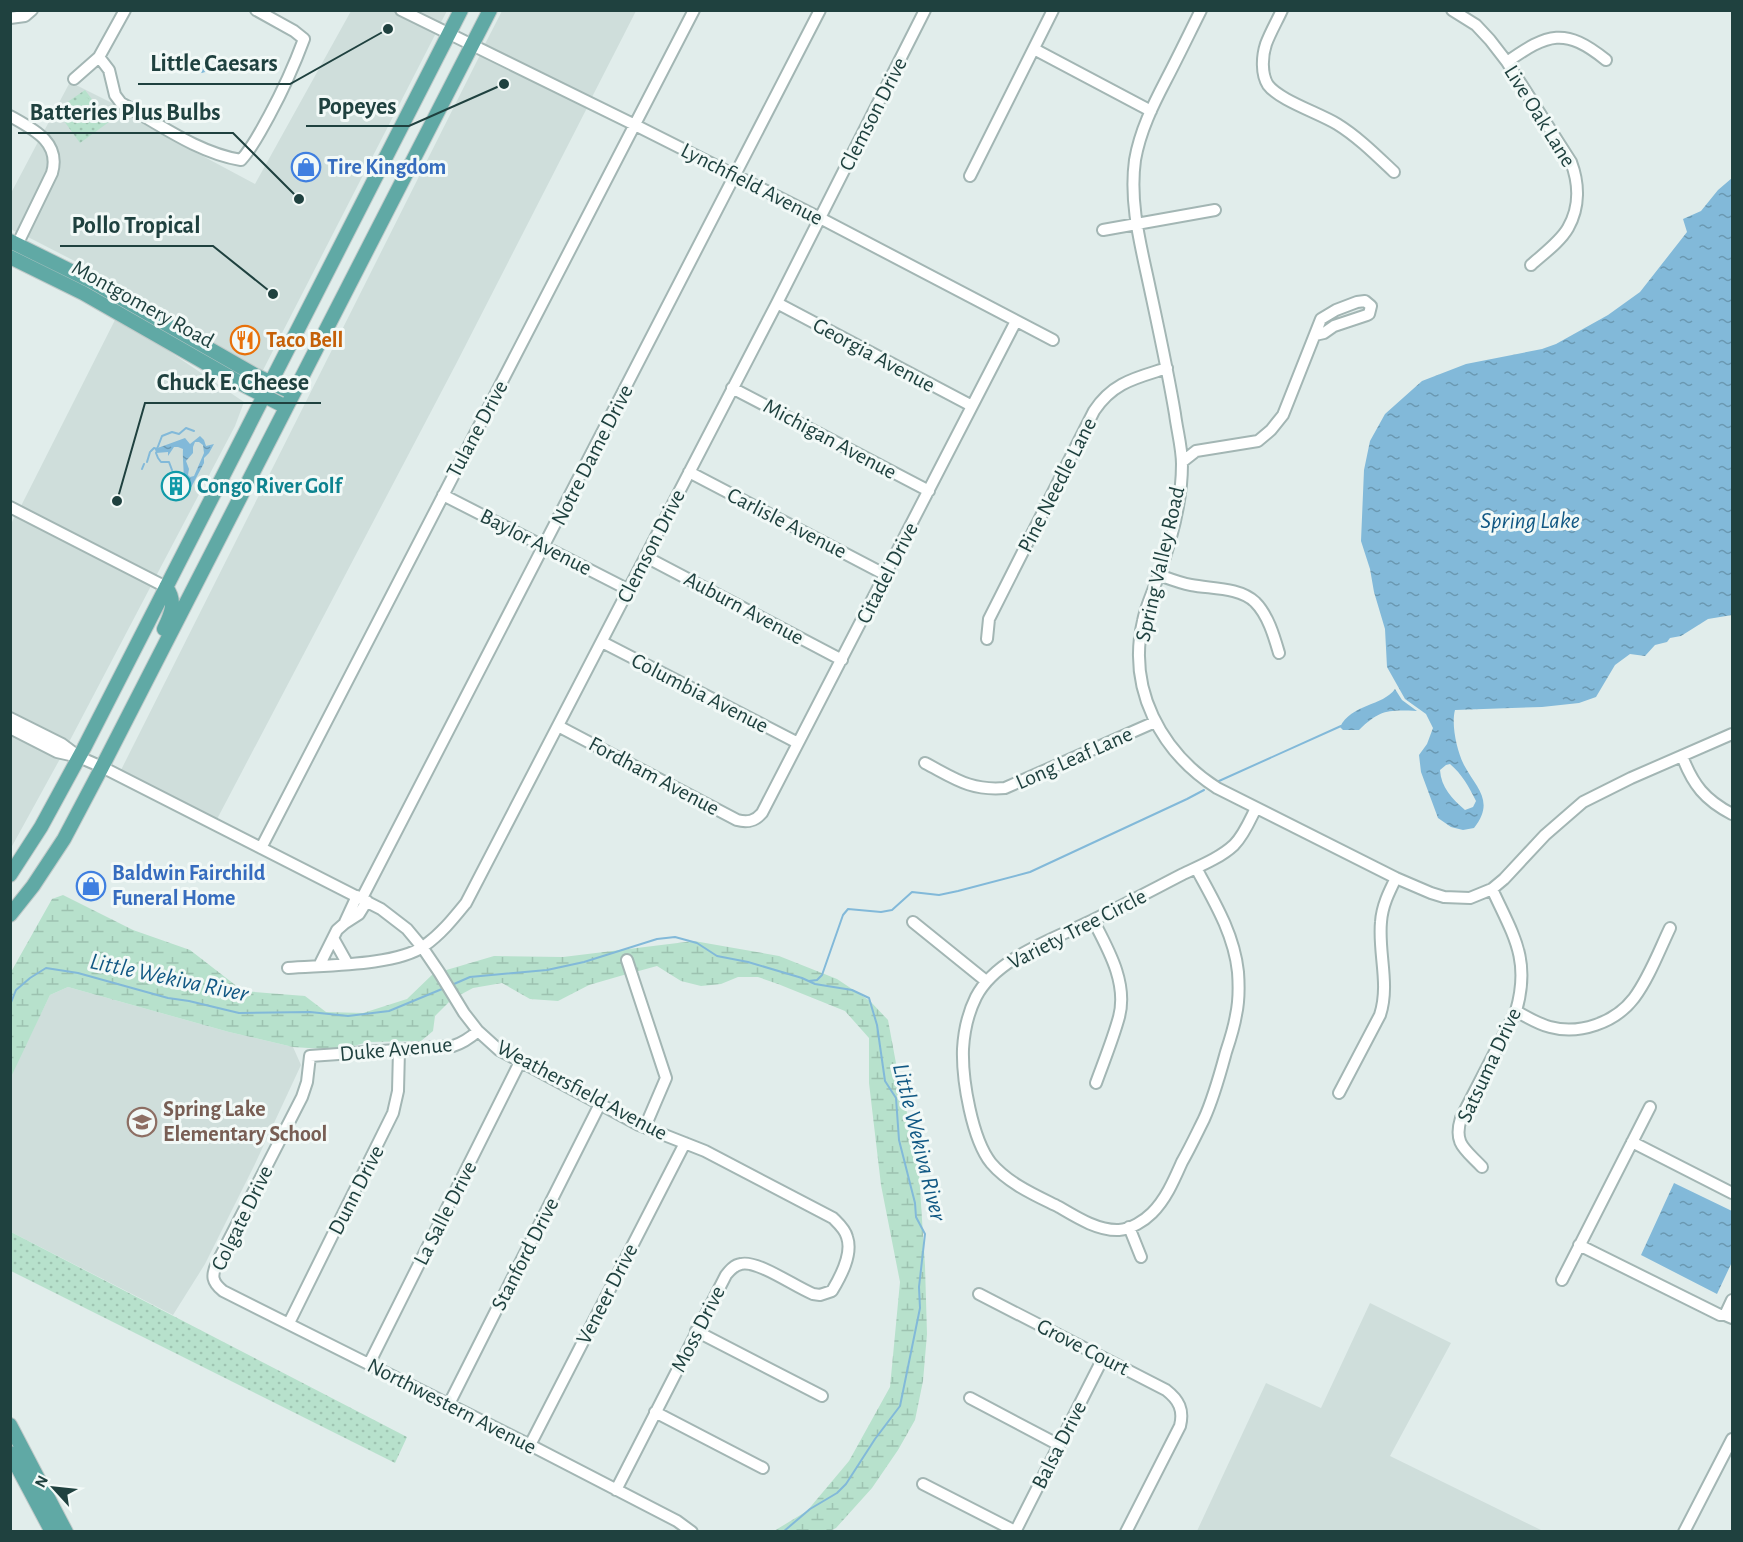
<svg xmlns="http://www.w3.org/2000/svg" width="1743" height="1542" viewBox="0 0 1743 1542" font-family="'Alegreya Sans',sans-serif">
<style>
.built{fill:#cfdedb}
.green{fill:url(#green-dots)}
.wetland{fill:url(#wetland-marsh)}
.pitch{fill:#b7e1cc}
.water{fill:url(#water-ripples);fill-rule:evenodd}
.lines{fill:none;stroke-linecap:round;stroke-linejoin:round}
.stream{stroke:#82b9d9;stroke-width:2}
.minor-casing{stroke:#a3b6b4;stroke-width:14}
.major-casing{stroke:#c0cac9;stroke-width:16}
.minor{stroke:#fff;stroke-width:10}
.major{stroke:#60a9a5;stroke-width:14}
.labels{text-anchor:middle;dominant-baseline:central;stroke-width:6;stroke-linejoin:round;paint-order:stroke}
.street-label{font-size:22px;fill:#1f413f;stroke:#f2f9f7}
.shop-label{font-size:22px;font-weight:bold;fill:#366cbe;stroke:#f2f9f7;text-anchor:start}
.food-label{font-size:22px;font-weight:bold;fill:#c56008;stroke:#f2f9f7;text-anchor:start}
.culture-label{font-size:22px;font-weight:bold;fill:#0d838f;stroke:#f2f9f7;text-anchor:start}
.education-label{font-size:22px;font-weight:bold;fill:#785e54;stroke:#f2f9f7;text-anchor:start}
.water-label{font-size:24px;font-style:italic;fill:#115884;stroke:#f2f9f7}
.leader{fill:none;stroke:#1f413f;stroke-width:2}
.callout-dot{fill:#1f413f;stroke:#f2f9f7;stroke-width:2}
.callout-label{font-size:24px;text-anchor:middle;font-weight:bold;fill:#1f413f;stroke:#f2f9f7;stroke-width:6;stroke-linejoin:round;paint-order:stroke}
</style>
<defs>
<pattern id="green-dots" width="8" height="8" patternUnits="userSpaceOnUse" patternTransform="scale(1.5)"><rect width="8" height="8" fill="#b7e1cc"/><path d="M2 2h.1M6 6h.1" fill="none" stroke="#9dc2b0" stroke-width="1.8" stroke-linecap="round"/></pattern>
<pattern id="wetland-marsh" width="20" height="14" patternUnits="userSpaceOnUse" patternTransform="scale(1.5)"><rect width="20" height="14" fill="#b7e1cc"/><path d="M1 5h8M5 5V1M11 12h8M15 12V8" fill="none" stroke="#9dc2b0"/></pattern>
<pattern id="water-ripples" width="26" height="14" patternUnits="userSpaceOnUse" patternTransform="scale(1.5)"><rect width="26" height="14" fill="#82b9d9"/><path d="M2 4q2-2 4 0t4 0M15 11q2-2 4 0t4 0" fill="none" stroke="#6a98b1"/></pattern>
</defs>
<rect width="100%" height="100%" fill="#e1edeb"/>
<!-- built -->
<path class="built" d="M351,11h42l43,22 -175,341 -134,-77 2,-4 -33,-21 -70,-36 30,-61 3,-9 -1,-14 -15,-19 27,-51 46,23 81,48 58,31z
M409,11h38l-8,15z
M502,11h134l-45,88 -107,-53z
M481,53l107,53 -132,258 -240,457 -96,-49z
M39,140l5,4 7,20 -33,69 -7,-4 -1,-34z
M117,316l127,86 -9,24 -80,152 -135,-70z
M16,514l136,70 -84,160 -57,-30 -1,-188z
M11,732l50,25 -50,91z
M68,987l161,45 64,15 8,18 -47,101 -49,98 -32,51 -162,-83 -1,-155 40,-82z
M1370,1303l81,40 -61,113 153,75h-346l69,-148 55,25z"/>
<!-- green -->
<path class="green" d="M85,90l24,32 -29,21 -24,-33z
M11,1232l396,205 -12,26 -384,-192z"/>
<!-- wetland -->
<path class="wetland" d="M63,895l70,35 57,20 53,41 62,5 21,16 37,1 44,-14 27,-26 17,27 -16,16 -2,15 -12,10 -53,1 -29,8 -46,-3 -64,-15 -161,-45 -18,8 -39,82v-105l41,-73z
M694,941l85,15 58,23 33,22 18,19 12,65 18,72 7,109 2,68 -4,47 -8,39 -17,30 -26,38 -36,40 -6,3h-56l33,-20 42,-50 41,-74 10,-105 -19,-97 -12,-102v-45l-24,-27 -67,-27 -20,-7h-20l-17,7 -20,2 -20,-5 -24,-15 -22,6 -6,-17 -7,2 5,17 -38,11 -31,16 -28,-2 -28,-16 -29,5 -15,8 -15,-25 51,-15 69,1z"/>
<!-- pitch -->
<path class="pitch" d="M87,97l15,21 -10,7 -15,-21z"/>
<!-- water -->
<path class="water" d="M197,60l6,4 5,-2 3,8 -9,3 -9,-5z
M1732,178v437l-24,4 -27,17 -11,2 -3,4 -12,3 -10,11 -15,-2 -15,11 -19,32 -17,6 -37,4 -87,3c-4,15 2,41 9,55 13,24 31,36 10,63l-11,2 -12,-3 -13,-9 -17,-46 -2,-17 8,-11 6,-16 -7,-14 -21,-15 -18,-32 -2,-38 -11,-37 -4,-23 -9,-28 3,-71 6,-29 15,-27 37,-33 44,-17 76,-15 14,-5 52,-29 32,-23 47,-60 -4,-13 18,-8 17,-21zM1450,764c12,10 19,23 26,37l-3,6 -8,3c-13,-11 -24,-23 -25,-40l6,-5z
M200,436l4,4 2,6 8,-2 -5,9 -5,5v5l-18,34v-3h-7c8,-17 3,-26 4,-45l-5,-2h-4l-6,9v-4l-12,1 -1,-4 30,-11 5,6zM195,442h4l4,3 1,8 -10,23 -4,1 -2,-2 1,-6 -3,-8 7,-8v-6z
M1395,689l7,11 15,11c-29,-1 -36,-2 -58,19h-16l-3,-3c11,-23 43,-21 55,-38z
M1674,1183l58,28v51l-15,32 -76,-39z"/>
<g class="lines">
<!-- stream -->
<path class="stream" d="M151,451l3,-3 3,1 5,-13 10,-4 7,2 7,-6 8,3
M156,453l2,5 3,4h8l3,8
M147,462l3,-10
M142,469l2,-5
M1219,781l122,-55
M809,981l8,-1 5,-5 21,-60 5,-6 33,3 11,-2 20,-18 27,3 19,-4 72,-19 157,-73 17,-9
M454,984l16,-7 77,-7 37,-8 73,-23 18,-2 22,6 20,13 31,6 54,16 13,6 37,6 17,8 8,27 8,56 11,17 3,42 16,63 1,14 9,17 -6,53 1,21 -20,98 -25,33 -29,45 -9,9 -27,16 -27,23
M10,1005l6,-15 14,-12 16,-10 32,5 90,25 21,3 50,12 71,-1 38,4 41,-5 53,-22"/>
<!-- minor casing -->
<g class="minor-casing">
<path id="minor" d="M125,10l-26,47 10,13 6,25 6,8c38,21 77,50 120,57 12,-13 19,-28 28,-44 13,-24 25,-50 35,-77l-10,-8 -38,-21
M401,10l234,115 185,93 233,122
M1201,10c-12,24 -23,47 -35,70 -13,25 -26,51 -31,80 -6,44 6,86 15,129 9,42 18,83 25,125 2,16 7,34 7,50 0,37 -10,75 -23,110 -5,16 -13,31 -16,47 -16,68 18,131 74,167l179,90 35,15 13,4 26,1 22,-9 12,-10 41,-44 38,-33 48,-24 101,-44
M1282,10c-5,11 -12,23 -16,34 -4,12 -5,30 2,41 11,15 51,28 69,39 21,13 39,31 57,48
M1452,10l24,15 14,15 17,22 64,100c8,21 9,45 -3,66 -8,14 -25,26 -37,37
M10,18l15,-2 7,-6
M1034,49l117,62
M1507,62c41,-29 58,-35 99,-2
M74,79l25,-22
M10,116c23,13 51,26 42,57l-35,72
M970,176l83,-166
M1103,230l112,-20
M777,303l195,103
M732,388l197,103
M1182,462l14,-11 62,-10 13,-11 12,-15 38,-96 15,-9 21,-8 8,-1 6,5 -2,8 -2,1 -33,11 -10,7 -9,2
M689,472l197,103
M443,495l186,95
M10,507l156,80
M646,557l196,103
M1159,575c11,4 21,8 32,10 20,4 48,2 64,17 13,13 19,34 24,51
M987,639l2,-20 105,-208c19,-29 42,-33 73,-43
M602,642l196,101
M10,718l52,26 12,9
M558,726l179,94c11,3 18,1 25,-7l254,-492
M10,728l47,24 22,5 23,10 279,142 26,20 15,18 17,25 25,41 14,18 21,19 140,75 66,26 128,67c5,5 12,11 14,19 6,17 -6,39 -15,54l-12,4 -7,-1c-18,-7 -55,-34 -72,-30 -7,1 -11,6 -15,11l-110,215
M1682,756c11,29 23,44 50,58
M925,763c29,15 45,28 80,25l150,-66
M261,848l433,-838
M1196,868c18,33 38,66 42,104 1,14 1,30 -2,43 -2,13 -6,25 -10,37 -6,22 -12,45 -22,67 -7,14 -14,29 -22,43 -8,18 -16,37 -30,51 -8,8 -21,16 -33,17 -21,1 -43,-13 -60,-23 -24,-12 -50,-23 -68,-44 -19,-24 -29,-83 -28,-114 1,-18 5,-36 13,-52 20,-39 78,-58 115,-76 31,-15 61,-31 92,-47 17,-8 37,-16 51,-29 10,-10 16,-25 22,-37
M362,898l458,-888
M1093,920c15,29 35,63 26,97 -6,22 -15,44 -23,66
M345,922l12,-26
M913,922l73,59
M333,938l14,25
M627,960l39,118 -21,49
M319,966l18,-36 8,-7 14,-9 8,-13
M288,968c35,-3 108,-2 136,-22 17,-12 29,-27 42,-43l311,-600 148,-293
M1516,1011c11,6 22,13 34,16 29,8 65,-4 84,-29 15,-20 25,-47 36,-70
M478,1031c-8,7 -15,12 -25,15l-143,10 -3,26 -5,15 -85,166c-6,13 -5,19 6,28l307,154 147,76 15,11
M1339,1093l41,-78c10,-31 -2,-62 1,-93 1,-16 8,-30 15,-44
M1632,1142l100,51
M1482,1167c-17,-18 -29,-23 -21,-49l55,-107c15,-52 -3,-76 -24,-122
M1129,1227l12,30
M1579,1245l141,70h5
M1562,1280l88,-173
M979,1294l187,96c13,10 18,20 14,36l-54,106
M1732,1300l-7,15 7,3
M289,1323l104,-210 5,-22 1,-41
M696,1331l126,65
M369,1364l151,-302
M970,1398l89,47
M449,1404l151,-300
M655,1412l108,56
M530,1445l155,-302
M923,1484l92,47
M1015,1532l88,-174
M1684,1532l48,-93"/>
</g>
<!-- major casing -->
<g class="major-casing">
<path id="major" d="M10,241l81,40 164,94 38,18
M10,257l73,36 166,95 37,19
M164,629c7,-15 13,-27 2,-42
M10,875l31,-48 43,-79 377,-738
M10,915l23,-29 31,-47 38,-72 388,-757
M10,1425l56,107
M10,1453l42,79"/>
</g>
<!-- minor -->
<use href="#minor" class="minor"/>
<!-- major -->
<use href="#major" class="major"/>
</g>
<!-- icons -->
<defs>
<g id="shop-ring" transform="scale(1.5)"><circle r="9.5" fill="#f2f9f7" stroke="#3f7fe0" stroke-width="1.5"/><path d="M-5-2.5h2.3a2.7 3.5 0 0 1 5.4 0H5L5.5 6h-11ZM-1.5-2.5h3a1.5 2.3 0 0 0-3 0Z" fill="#3f7fe0"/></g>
<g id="restaurant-ring" transform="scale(1.5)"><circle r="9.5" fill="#f2f9f7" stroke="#e8710a" stroke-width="1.5"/><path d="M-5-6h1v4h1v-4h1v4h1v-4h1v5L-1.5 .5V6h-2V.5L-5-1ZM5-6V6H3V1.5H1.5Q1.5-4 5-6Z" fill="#e8710a"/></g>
<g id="building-ring" transform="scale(1.5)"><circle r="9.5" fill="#f2f9f7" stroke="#0f9aa8" stroke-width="1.5"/><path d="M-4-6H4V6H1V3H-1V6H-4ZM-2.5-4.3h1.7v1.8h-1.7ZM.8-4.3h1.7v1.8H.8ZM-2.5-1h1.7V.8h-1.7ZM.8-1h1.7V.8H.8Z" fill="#0f9aa8"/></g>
<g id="school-ring" transform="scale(1.5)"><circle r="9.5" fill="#f2f9f7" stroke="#8d6e63" stroke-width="1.5"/><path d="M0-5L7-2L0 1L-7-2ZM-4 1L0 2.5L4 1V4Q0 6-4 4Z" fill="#8d6e63"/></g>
</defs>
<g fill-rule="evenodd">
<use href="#shop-ring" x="306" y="167"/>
<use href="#restaurant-ring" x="245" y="340"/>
<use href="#building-ring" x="176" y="486"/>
<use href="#shop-ring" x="91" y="886"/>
<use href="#school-ring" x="142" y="1122"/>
</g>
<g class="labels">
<!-- street labels -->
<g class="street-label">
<text transform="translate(873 114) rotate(-63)">Clemson Drive</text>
<text transform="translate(1540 116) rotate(58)">Live Oak Lane</text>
<text transform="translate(752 184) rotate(27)">Lynchfield Avenue</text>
<text transform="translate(143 304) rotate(29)">Montgomery Road</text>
<text transform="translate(874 355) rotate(28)">Georgia Avenue</text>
<text transform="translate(477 429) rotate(-62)">Tulane Drive</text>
<text transform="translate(830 439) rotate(28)">Michigan Avenue</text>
<text transform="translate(592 455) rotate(-63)">Notre Dame Drive</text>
<text transform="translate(1057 485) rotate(-63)">Pine Needle Lane</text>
<text transform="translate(787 523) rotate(27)">Carlisle Avenue</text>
<text transform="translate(536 542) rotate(27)">Baylor Avenue</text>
<text transform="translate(651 546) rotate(-63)">Clemson Drive</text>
<text transform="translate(1160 564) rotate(-77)">Spring Valley Road</text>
<text transform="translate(887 573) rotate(-63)">Citadel Drive</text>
<text transform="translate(744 608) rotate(28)">Auburn Avenue</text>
<text transform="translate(700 693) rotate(27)">Columbia Avenue</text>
<text transform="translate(1074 758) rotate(-24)">Long Leaf Lane</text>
<text transform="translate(654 776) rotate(28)">Fordham Avenue</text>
<text transform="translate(1077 929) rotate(-27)">Variety Tree Circle</text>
<text transform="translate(396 1049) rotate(-5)">Duke Avenue</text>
<text transform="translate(1489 1065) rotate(-65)">Satsuma Drive</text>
<text transform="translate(582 1090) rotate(28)">Weathersfield Avenue</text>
<text transform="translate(356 1190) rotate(-63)">Dunn Drive</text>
<text transform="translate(445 1213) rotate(-63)">La Salle Drive</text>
<text transform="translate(242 1218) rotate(-64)">Colgate Drive</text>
<text transform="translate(525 1254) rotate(-63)">Stanford Drive</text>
<text transform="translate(607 1294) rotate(-63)">Veneer Drive</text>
<text transform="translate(698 1329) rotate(-63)">Moss Drive</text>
<text transform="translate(1083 1347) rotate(27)">Grove Court</text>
<text transform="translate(452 1406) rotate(27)">Northwestern Avenue</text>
<text transform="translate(1059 1445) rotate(-63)">Balsa Drive</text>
</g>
<!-- shop labels -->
<g class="shop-label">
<text x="327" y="167">Tire Kingdom</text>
<text x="112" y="873">Baldwin Fairchild<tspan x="112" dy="25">Funeral Home</tspan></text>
</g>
<!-- food labels -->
<g class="food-label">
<text x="266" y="340">Taco Bell</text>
</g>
<!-- culture labels -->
<g class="culture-label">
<text x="197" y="486">Congo River Golf</text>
</g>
<!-- education labels -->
<g class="education-label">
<text x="163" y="1109">Spring Lake<tspan x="163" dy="25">Elementary School</tspan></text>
</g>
<!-- water labels -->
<g class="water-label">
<text x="1530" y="521">Spring Lake</text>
<text transform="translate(169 978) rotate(12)">Little Wekiva River</text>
<text transform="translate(919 1142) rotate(76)">Little Wekiva River</text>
</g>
</g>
<!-- callouts -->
<path class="leader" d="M388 29L290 84H138M504 84L409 126H306M299 199L233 133H18M273 294L213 246H60M117 501L145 403H321"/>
<g class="callout-dot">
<circle cx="388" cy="29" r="6"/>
<circle cx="504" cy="84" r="6"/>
<circle cx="299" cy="199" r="6"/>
<circle cx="273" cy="294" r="6"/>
<circle cx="117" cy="501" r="6"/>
</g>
<g class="callout-label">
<text x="214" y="71">Little Caesars</text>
<text x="357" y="114">Popeyes</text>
<text x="125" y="120">Batteries Plus Bulbs</text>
<text x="136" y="233">Pollo Tropical</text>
<text x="233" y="390">Chuck E. Cheese</text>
</g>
<!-- border -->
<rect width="1743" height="1542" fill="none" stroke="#1f413f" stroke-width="24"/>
<!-- north arrow -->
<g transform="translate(54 1488) rotate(297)" stroke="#f2f9f7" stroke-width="4.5" paint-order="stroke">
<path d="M0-4.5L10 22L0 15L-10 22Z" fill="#1f413f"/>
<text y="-9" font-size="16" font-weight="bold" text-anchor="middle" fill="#1f413f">N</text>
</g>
</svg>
